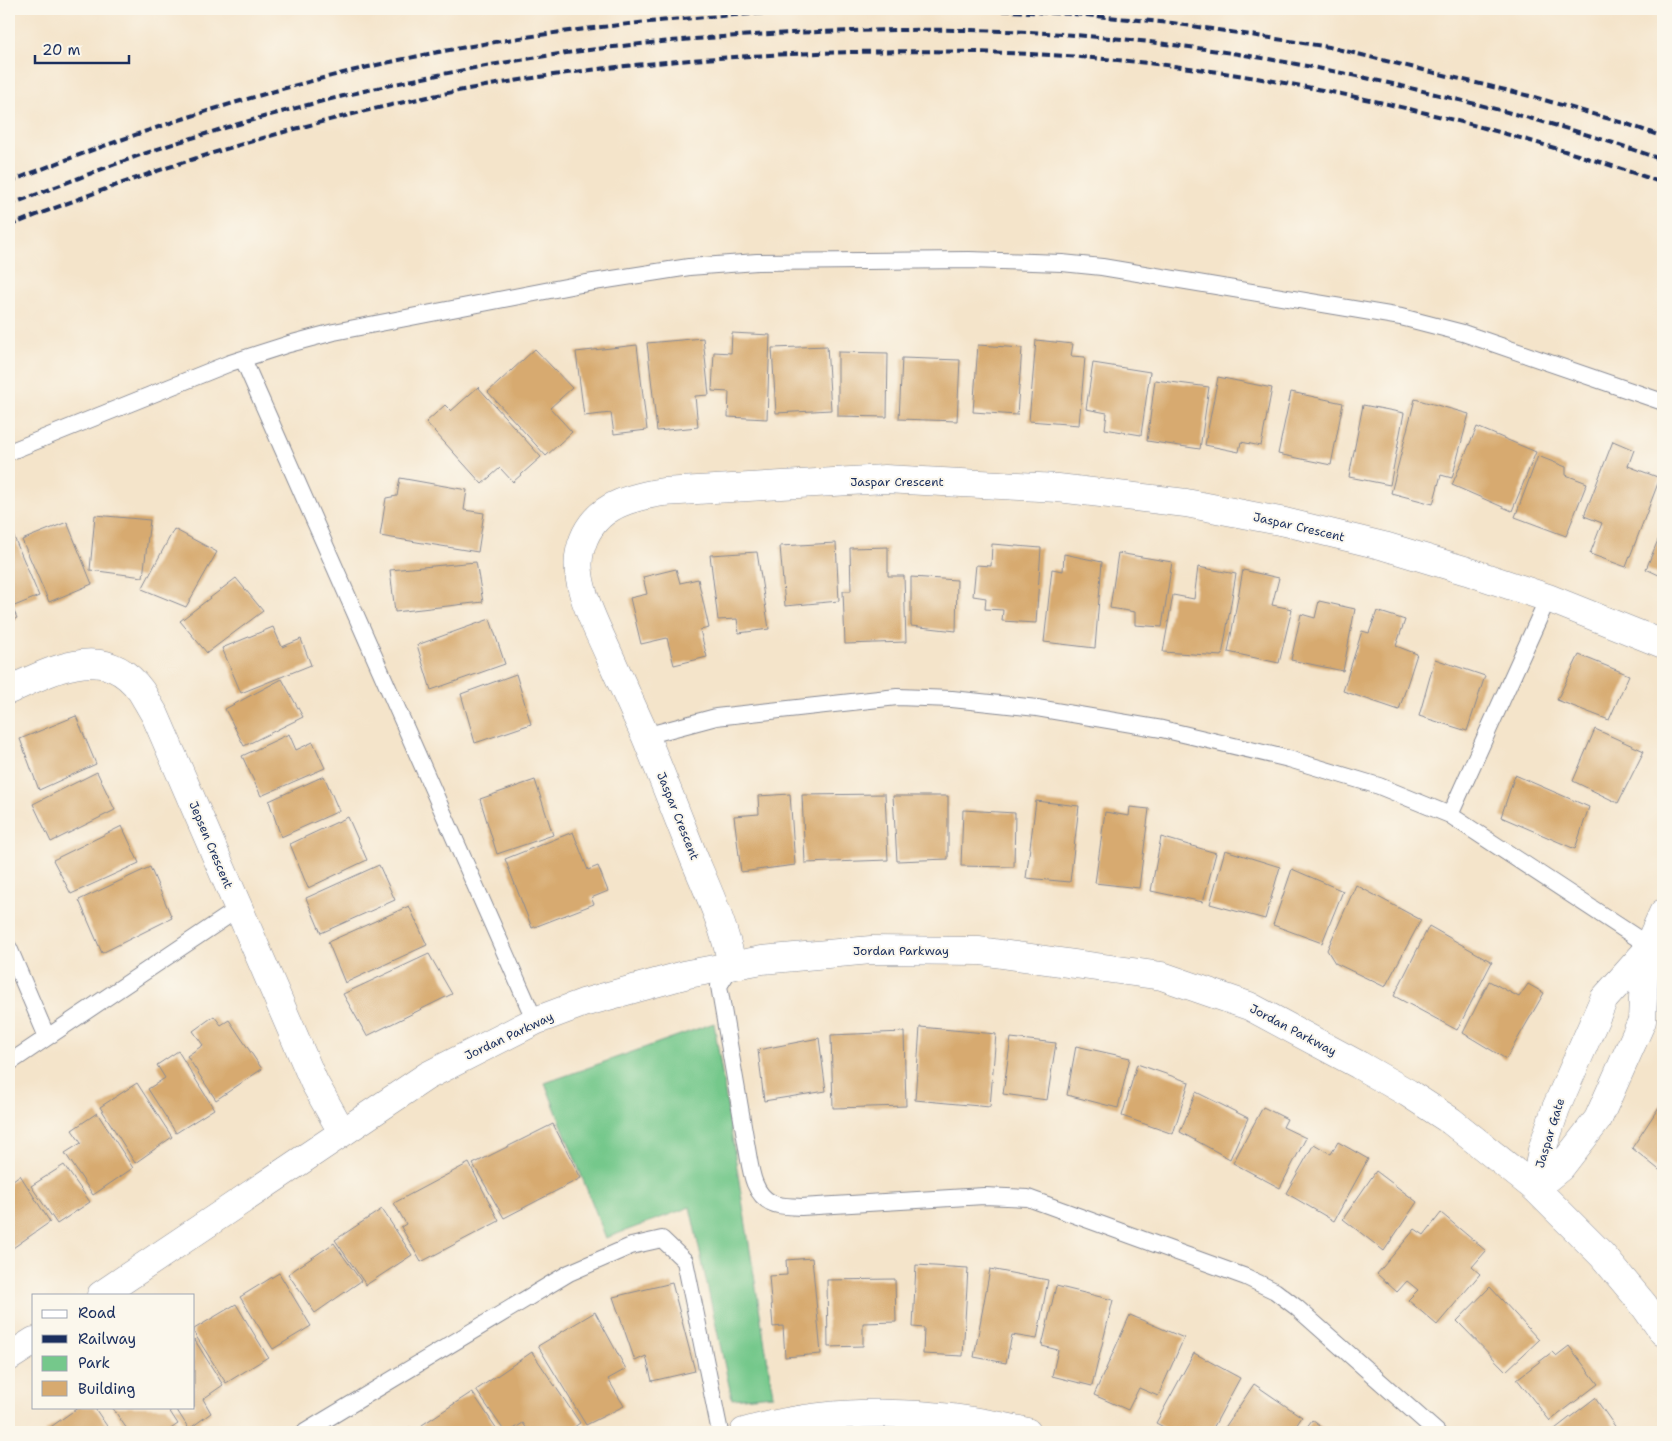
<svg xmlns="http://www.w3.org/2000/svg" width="1672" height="1441" viewBox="0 0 1672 1441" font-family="'Shantell Sans',sans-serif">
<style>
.green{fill:#75c88b;stroke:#487c74}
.building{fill:#d7aa70}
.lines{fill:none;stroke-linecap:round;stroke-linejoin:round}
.service-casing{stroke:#888a94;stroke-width:18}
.minor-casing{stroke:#888a94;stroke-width:29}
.tertiary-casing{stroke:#888a94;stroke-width:29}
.service{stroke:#fff;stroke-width:16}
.minor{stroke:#fff;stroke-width:28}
.tertiary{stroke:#fff;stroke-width:28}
.rail{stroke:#1b2f5e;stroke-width:4;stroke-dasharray:8 4;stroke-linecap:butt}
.labels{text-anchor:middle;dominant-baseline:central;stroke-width:4;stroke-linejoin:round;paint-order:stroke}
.street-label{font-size:12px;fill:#1b2f5e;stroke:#fbf7ec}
</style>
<rect width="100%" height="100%" fill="#fbf7ec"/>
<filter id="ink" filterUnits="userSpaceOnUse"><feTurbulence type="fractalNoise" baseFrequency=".02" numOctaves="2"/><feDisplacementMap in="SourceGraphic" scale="10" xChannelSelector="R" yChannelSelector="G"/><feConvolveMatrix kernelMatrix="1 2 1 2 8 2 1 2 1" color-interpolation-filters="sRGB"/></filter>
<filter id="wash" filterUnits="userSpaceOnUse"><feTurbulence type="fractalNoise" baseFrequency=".0096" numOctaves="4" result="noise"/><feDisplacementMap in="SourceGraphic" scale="20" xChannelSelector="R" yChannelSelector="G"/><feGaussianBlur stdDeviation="1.12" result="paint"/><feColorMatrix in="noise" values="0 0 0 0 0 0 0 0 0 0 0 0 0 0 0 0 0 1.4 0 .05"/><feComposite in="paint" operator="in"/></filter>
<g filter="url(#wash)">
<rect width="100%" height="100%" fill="#f4e4ca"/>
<!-- green -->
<path class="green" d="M714,1023l59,372 -41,4 -42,-192 -84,31 -61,-155z"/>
<g id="blocks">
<!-- building -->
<path class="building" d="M732,333l38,2 -3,84 -39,-2 1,-25 -17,-1 2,-39 17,1z
M703,338l6,57 -14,1 3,31 -41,4 -10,-88z
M1036,340l37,4 -2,12 14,1 -6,68 -50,-4z
M637,345l10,85 -33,4 -3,-21 -27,3 -8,-64z
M978,345l44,3 -5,67 -44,-3z
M827,346l4,64 -55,3 -4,-65z
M535,349l37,39 -22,20 22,24 -26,24 -58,-64z
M838,352l50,1 -1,64 -49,-1z
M902,358l58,2 -3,61 -58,-2z
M1093,363l57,9 -9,63 -36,-6 2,-16 -21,-4z
M1218,377l54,11 -11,58 -20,-4 -2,10 -34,-7z
M1155,380l54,7 -9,62 -53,-8z
M478,387l63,70 -28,25 -13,-14 -18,16 -56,-62 19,-17 6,6z
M1291,392l52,11 -12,62 -53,-11z
M1415,399l54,15 -17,64 -11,-3 -8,29 -42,-11z
M1363,405l41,8 -14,72 -41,-8z
M1477,427l59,25 -24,59 -60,-26z
M1613,441l21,9 -6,16 32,12 -34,89 -36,-13 12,-31 -18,-7z
M1538,456l28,11v8l21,8 -21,53 -51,-19z
M400,478l67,12 -3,20 20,3 -6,39 -98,-16 6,-38 11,-2z
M95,515l55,5 -7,57 -53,-7z
M67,522l25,62 -43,18 -27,-62z
M1663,528v49l-17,-8z
M174,529l43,23 -31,55 -44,-18z
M14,537l25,59 -27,11 5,11 -8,4v-83z
M836,543l3,58 -54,5 -5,-60z
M992,544l49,4 -5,75 -34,-2 1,-11 -18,-1 1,-11 -13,-2 3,-31 15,1z
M888,547v29h16l2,66 -61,2 -2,-53h8l-1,-43z
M757,552l12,77 -30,4 -2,-14 -19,1 -8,-65z
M1118,553l54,9 -10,65 -27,-2v-13l-25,-4z
M1064,554l38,8 -7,86 -51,-6 8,-73 11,2z
M476,562l7,40 -88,10 -5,-42z
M1198,567l38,7 -14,82 -59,-4 10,-57 21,4z
M676,569l4,14 18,-4 11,49 -9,2 7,27 -33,8 -7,-27 -26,6 -11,-46 17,-4 -4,-17z
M1243,570l36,8 -7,27 20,4 -13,54 -51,-11z
M911,577l46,3 -1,51 -45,-5z
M236,578l27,33 -56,42 -27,-32z
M1319,601l36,8 -12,62 -52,-11 10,-46 14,4z
M1377,611l28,9 -9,26 21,8 -18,56 -56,-19 19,-60 7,2z
M490,619l15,45 -74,26 -14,-45z
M273,627l9,20 19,-8 10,26 -70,28 -19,-45z
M1579,655l50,20 -20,45 -52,-20z
M1435,659l50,17 -18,55 -48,-15z
M516,674l15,50 -56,19 -14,-49z
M282,679l21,38 -59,29 -19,-37z
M76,716l20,48 -57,26 -19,-51z
M1595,729l49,22 -26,52 -45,-22z
M289,734l7,16 17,-8 12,26 -64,28 -19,-40z
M97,772l18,38 -64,32 -18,-38z
M1515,775l74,32 -14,42 -74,-32z
M324,776l15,35 -58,26 -12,-36z
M535,780l18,55 -56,19 -17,-55z
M790,794l5,71 -54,7 -7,-56 25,-2 -1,-18z
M885,794l3,66 -83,3 -3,-68z
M893,796h55v63l-51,2z
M1036,801l43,5 -9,76 -44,-4z
M1130,807l19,2 -10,79 -44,-5 10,-71 24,4z
M963,810l52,3 -1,54 -53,-1z
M348,817l19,43 -59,28 -18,-44z
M122,826l17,37 -68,31 -18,-34z
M573,832l15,38 10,-4 10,25 -17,7 3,6 -62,24 -27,-69z
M1161,837l55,16 -13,49 -52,-11z
M1225,850l55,17 -15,52 -55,-15z
M379,865l16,35 -74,33 -15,-35z
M150,867l22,51 -70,35 -23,-53z
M1292,869l51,22 -21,52 -49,-18z
M1356,885l65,35 -36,67 -50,-24 -8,-13z
M409,906l18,39 -82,38 -17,-41z
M1429,926l63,36 -35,68 -63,-34z
M429,954l23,40 -85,42 -24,-42z
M1489,981l30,16 9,-13 16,9 -38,66 -43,-26z
M214,1016l7,9 8,-5 33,49 -46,31 -29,-44 16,-11 -10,-14z
M920,1027l76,7 -6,73 -75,-7z
M904,1032l2,74 -73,2 -2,-73z
M819,1038l7,53 -62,10 -6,-51z
M1011,1038l45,5 -9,57 -44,-6z
M1076,1046l54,12 -12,50 -51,-13z
M178,1051l36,58 -38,24 -28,-44 17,-11 -8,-13z
M1137,1064l52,18 -16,52 -51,-18z
M137,1083l35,54 -37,26 -35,-56z
M1196,1092l52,26 -18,41 -50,-27z
M1663,1101v72l-31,-25z
M1263,1107l24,12 -4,8 23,11 -26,50 -47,-25z
M97,1113l36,55 -40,27 -28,-42 16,-10 -9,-13z
M553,1124l28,54 -77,40 -31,-54z
M1338,1142l30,17 -34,62 -48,-28 28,-49 17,10z
M469,1163l30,58 -78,41 -20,-35 5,-3 -12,-21z
M64,1165l26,37 -33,22 -26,-38z
M1376,1171l41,31 -33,49 -41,-32z
M20,1175l30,47 -40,28 -1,-3v-64z
M382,1209l30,46 -46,30 -31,-45z
M1441,1213l45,38 -14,16 8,7 -43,51 -29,-25 10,-10 -11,-9 -10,11 -20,-18 38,-45 9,6z
M334,1243l27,38 -46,32 -27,-39z
M812,1258l9,96 -36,3 -2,-31 -10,1 -4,-51 18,-1 -1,-15z
M916,1265l52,3 -5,88 -40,-2 1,-26 -11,-1z
M990,1269l58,11 -11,59 -25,-4 -6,28 -32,-6z
M279,1273l32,53 -38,23 -33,-52z
M895,1279l1,43 -33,1v23l-35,1 -1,-67z
M672,1283l23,88 -43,10 -6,-25 -11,5 -22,-64z
M1056,1286l57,14 -21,86 -40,-10 6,-26 -16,-4z
M1490,1287l49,53 -33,31 -49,-50z
M236,1304l32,53 -42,26 -32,-50v-4z
M595,1312l31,57 -18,10 16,27 -38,19 -48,-79z
M1130,1315l54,23 -26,58 -19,-8 -11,22 -34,-15z
M194,1339l29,46 -20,14 8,14 -22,16 -14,-22h19z
M1569,1346l29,38 -48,37 -33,-42 35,-27 4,4z
M532,1352l48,71 -13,9h-38l-6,-9 -14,9h-4l-29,-42z
M1194,1353l46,25 -29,54h-38l-17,-9z
M1254,1384l48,33 -10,15h-70z
M472,1392l27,40h-72l-5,-7z
M1595,1398l24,34h-68z
M79,1407h15l17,25h-65l-1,-1z
M112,1407h55l11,17 -12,8h-37z
M1312,1420l16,12h-25z
M410,1427l4,5h-12z"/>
</g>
</g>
<g filter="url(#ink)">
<use href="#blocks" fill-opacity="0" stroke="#888a94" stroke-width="1"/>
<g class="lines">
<!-- service casing -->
<g class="service-casing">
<path id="service" d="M243,359l292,662
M9,452l221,-89 59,-19 45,-12 247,-48 108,-17 68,-5 212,-2 93,3 40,4 299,50 62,16 200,69
M645,736l71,-19 181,-20 55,2 85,9 125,21 127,30 90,27 71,29 213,140
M1450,815l98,-217
M9,948l38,89
M732,965l-13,21 29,168c3,18 6,41 24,49 8,4 20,3 29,4l183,-11 44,2 218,79 29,14 21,16 141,125
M9,1063l229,-154
M305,1432l264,-159 62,-27 31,-7 23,22 35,171"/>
</g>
<!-- minor casing -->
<g class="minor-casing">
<path id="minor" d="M9,690c44,-20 96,-49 132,1 5,8 9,16 14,24l159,367 28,50
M732,965c-7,-37 -23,-72 -38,-107 -16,-41 -32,-82 -49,-123 -12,-27 -24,-53 -36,-80 -12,-28 -37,-72 -29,-104 10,-43 45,-53 83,-59l222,-13 173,9 128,15 99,19 99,24 83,25 81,27 115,46
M1535,1188l7,-38 14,-42 48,-109 41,-46 18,-40
M1535,1188l26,-21 37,-48 44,-98 3,-68
M744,1432c91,-26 192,-23 283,0"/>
</g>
<!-- tertiary casing -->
<g class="tertiary-casing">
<path id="tertiary" d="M101,1295l326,-219 108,-55 48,-18 54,-15 51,-14 74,-14 109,-10 109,1 182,25 87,30 110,59 49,28 43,28 84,67 67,67 41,49 20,28
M9,1357l25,-16"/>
</g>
<!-- service -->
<use href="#service" class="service"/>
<!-- minor -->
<use href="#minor" class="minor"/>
<!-- tertiary -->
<use href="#tertiary" class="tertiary"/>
<!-- rail -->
<path class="rail" d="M966,9l108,5 98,9 157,24 205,50 93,27 36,13
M9,182c145,-58 303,-108 457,-135 133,-24 264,-34 399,-38
M9,205c55,-21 111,-44 167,-62 95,-30 191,-55 288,-73 129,-25 259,-36 389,-39 74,-2 148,-2 221,4 124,9 249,31 369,61 75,18 148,38 220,64
M9,226c188,-76 388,-133 590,-157 85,-10 169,-15 254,-17 130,-3 262,3 391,24 142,23 283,60 419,107"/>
</g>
</g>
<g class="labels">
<!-- street labels -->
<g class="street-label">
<text x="897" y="482">Jaspar Crescent</text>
<text transform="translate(1299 527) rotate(13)">Jaspar Crescent</text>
<text transform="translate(678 816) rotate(68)">Jaspar Crescent</text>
<text transform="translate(211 845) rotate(67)">Jepsen Crescent</text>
<text x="901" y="951">Jordan Parkway</text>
<text transform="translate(1293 1030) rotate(28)">Jordan Parkway</text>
<text transform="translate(509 1036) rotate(-25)">Jordan Parkway</text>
<text transform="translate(1550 1133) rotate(-73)">Jaspar Gate</text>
</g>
</g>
<!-- margin -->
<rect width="1672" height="1441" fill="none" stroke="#fbf7ec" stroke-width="30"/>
<!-- legend -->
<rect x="32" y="1294" width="162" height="115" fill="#fbf7ec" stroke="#a1a7b3"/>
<rect x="42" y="1310" width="25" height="8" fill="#ffffff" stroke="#a1a7b3"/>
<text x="78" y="1318" font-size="15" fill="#1b2f5e">Road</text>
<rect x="42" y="1335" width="25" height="8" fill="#1b2f5e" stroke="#a1a7b3"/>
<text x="78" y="1344" font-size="15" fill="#1b2f5e">Railway</text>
<rect x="42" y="1356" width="25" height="15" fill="#75c88b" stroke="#a1a7b3"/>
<text x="78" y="1368" font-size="15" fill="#1b2f5e">Park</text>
<rect x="42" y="1381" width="25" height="15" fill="#d7aa70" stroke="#a1a7b3"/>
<text x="78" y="1394" font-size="15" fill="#1b2f5e">Building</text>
<!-- scale -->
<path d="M35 55v8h94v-8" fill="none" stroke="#1b2f5e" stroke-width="2.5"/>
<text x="42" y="55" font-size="15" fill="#1b2f5e" stroke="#fbf7ec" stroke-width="4" paint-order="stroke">20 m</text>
</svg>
